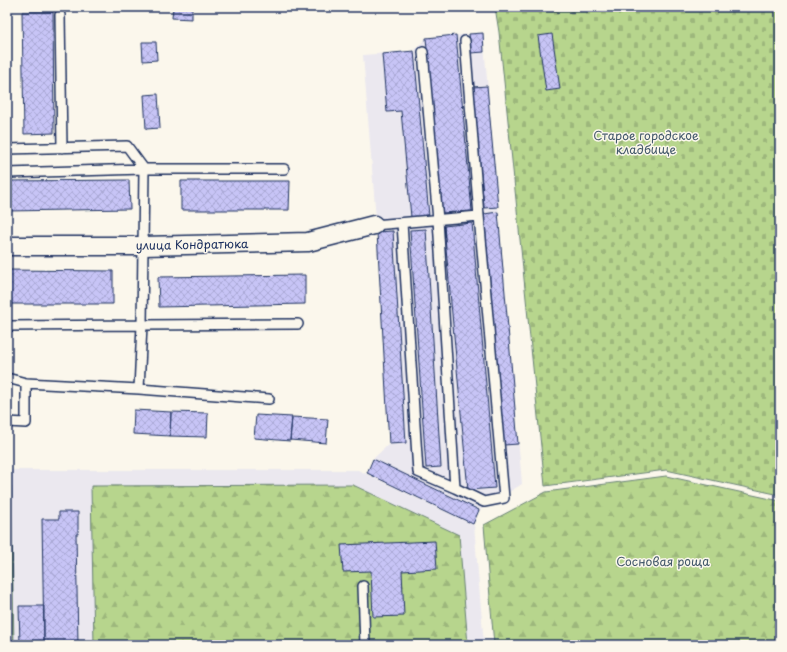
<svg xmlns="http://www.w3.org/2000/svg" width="787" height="652" viewBox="0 0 787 652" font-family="'Playpen Sans',sans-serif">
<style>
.built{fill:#ebe8ef}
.forest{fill:url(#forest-firs);stroke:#698276}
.cemetery{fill:url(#cemetery-stones);stroke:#698276}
.building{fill:url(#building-cross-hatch);stroke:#1b2f5e}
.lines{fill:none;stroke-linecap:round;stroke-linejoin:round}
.lane-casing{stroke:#1b2f5e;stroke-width:12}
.street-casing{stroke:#1b2f5e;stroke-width:21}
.lane{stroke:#fbf7ec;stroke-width:9}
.street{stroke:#fbf7ec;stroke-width:18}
.labels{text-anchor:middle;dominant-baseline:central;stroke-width:3;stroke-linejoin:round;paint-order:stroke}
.park-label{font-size:12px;fill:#42586a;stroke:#fbf7ec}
.street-label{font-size:12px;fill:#1b2f5e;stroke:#fbf7ec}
</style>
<defs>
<pattern id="forest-firs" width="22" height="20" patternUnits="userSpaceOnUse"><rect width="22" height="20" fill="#b7d58d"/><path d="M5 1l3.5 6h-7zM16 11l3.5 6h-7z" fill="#9db77c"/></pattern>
<pattern id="cemetery-stones" width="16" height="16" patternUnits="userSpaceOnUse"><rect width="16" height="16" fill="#b7d58d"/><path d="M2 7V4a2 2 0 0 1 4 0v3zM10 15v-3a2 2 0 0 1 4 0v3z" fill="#9db77c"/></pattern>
<pattern id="building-cross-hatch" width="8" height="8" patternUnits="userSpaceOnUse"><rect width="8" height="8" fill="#c7c4f6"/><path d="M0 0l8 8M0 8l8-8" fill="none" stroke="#aaa9d5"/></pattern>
</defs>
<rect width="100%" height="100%" fill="#fbf7ec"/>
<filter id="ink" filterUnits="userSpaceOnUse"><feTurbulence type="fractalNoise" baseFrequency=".025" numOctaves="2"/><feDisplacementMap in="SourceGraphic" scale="8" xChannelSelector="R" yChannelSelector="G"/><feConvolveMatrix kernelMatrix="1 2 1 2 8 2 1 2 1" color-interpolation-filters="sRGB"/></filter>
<g filter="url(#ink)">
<!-- built -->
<path class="built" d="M483,33l39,451 -42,26 -7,14 -106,-51 6,-14 16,-15 -12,-212 -14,-177 51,-4 12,-13z
M7,470h351l116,55 10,120h-477z"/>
<!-- forest -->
<path class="forest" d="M666,476l114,25v144h-286l-10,-120 62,-33z
M353,485l106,50 9,110h-374l-3,-159z
M7,486h4l3,159h-7z"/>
<!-- cemetery -->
<path class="cemetery" d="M495,7h285v488l-114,-25 -121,16 -46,-454z"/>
<!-- building -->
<path class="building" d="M173,7h19v12l-20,-1z
M22,12h31l1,121 -30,1z
M483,33l1,19 -13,1 -2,-19z
M552,34l8,55 -14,2 -8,-55z
M456,35l16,176 -30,2 -16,-175z
M142,42h14l1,18 -14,1z
M414,51l15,165 -18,1 -10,-106 -14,1 -5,-58z
M487,86l11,121 -14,1 -11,-121z
M158,94l2,34 -14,1 -2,-34z
M129,180l1,29 -123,2v-30z
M181,181h109l-1,29h-108z
M498,212l20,232 -14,1 -20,-231z
M472,223l23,265 -27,2 -24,-264z
M426,229l15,238 -15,1 -16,-238z
M393,231l13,212 -17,1 -12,-212z
M7,270l106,1v33h-106z
M305,275v29l-146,3 -1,-30z
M134,410l37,2 -1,24 -37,-2z
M171,412l37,1 -1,24 -37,-1z
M256,415l36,2 -2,24 -36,-3z
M292,417l36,2 -2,24 -36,-3z
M373,459l106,51 -6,14 -106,-51z
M59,512h19v22h-2l2,111h-34l-2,-126h17z
M435,541l2,28 -35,2 2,45 -31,1 -2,-46 -28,1 -2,-27z
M19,606h25v39h-24z"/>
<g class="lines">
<!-- lane casing -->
<g class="lane-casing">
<path id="lane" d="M60,15l2,133
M7,149l120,-3 17,23h140
M7,173l137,-4 -2,156 156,-1
M402,223l16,249 37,16 -17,-268 -15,-168
M374,225l105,-9
M7,326l135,-1 -3,64
M7,378l19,5 113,6 130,10
M7,422l19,1v-40
M455,488l29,14 20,-4 -25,-282 -14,-175
M363,586l2,59"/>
</g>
<!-- street casing -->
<g class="street-casing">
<path id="street" d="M7,246h136l165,-4 66,-17"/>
</g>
<!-- lane -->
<use href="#lane" class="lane"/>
<!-- street -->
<use href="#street" class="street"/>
</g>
</g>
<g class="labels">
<!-- park labels -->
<g class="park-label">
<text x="646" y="135">Старое городское<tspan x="646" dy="14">кладбище</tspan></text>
<text x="663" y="561">Сосновая роща</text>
</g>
<!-- street labels -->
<g class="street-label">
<text transform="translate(192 244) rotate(-1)">улица Кондратюка</text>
</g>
</g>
<!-- margin -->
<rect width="787" height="652" fill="none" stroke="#fbf7ec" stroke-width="24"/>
<rect x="12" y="12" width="763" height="628" fill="none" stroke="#1b2f5e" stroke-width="1.5" filter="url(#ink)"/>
</svg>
